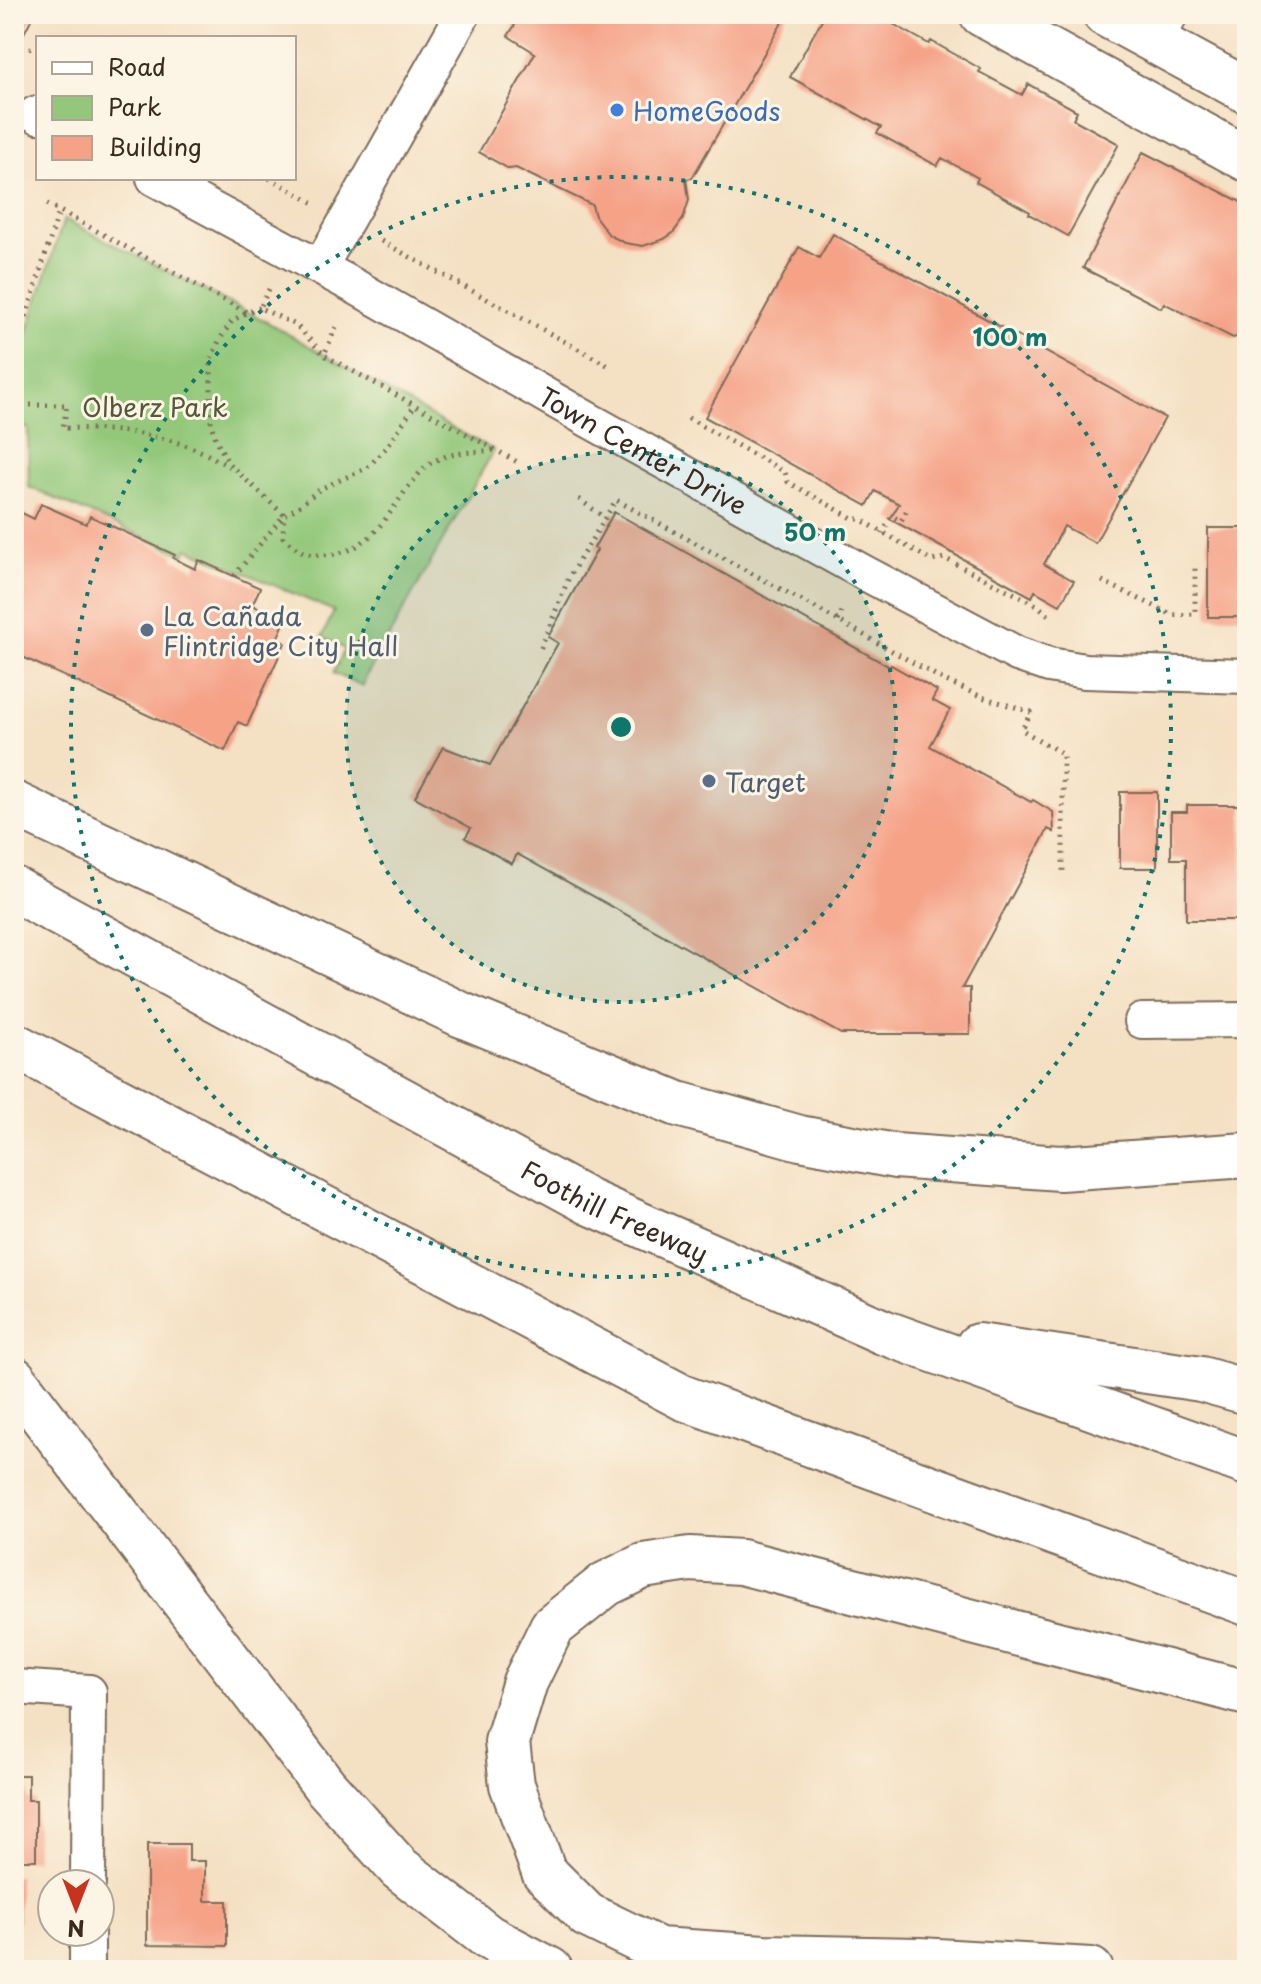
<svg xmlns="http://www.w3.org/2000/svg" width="1261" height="1984" viewBox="0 0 1261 1984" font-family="'Playpen Sans',sans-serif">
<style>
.green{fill:#93c87a;stroke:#67794c;stroke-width:2}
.building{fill:#f5a287}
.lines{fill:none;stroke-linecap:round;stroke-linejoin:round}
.minor-casing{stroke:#7c6a58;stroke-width:38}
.primary-casing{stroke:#7c6a58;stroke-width:48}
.motorway-casing{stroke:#7c6a58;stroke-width:48}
.path{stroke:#7c6a58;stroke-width:5;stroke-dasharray:2 6;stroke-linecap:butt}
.minor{stroke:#fff;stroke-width:34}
.primary{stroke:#fff;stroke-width:44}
.motorway{stroke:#fff;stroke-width:44}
.ring{fill:none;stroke:#0f766e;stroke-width:4;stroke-dasharray:4 8}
.shop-dot{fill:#3f7fe0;stroke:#fcf5e5;stroke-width:3}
.service-dot{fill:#5c6f8a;stroke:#fcf5e5;stroke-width:3}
.labels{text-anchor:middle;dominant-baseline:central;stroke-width:6;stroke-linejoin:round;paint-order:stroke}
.shop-label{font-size:26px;fill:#366cbe;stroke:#fcf5e5;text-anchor:start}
.park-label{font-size:26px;fill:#55593a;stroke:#fcf5e5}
.street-label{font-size:26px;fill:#3b2a1e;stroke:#fcf5e5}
.service-label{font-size:26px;fill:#4e5e75;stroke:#fcf5e5;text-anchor:start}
.centre{fill:#0f766e;stroke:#fcf5e5;stroke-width:4}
.ring-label{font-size:24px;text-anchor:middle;font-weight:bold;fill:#0f766e;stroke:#fcf5e5;stroke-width:6;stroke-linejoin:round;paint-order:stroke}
</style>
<rect width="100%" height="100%" fill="#fcf5e5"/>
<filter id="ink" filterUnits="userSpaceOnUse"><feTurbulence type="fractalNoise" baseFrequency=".0125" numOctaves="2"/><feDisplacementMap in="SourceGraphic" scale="16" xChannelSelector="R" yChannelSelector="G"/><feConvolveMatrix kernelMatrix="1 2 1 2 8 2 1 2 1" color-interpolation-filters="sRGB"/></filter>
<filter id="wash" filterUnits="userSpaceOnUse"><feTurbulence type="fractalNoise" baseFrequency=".006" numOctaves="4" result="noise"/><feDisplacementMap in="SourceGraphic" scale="32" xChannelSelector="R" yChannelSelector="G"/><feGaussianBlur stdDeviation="1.8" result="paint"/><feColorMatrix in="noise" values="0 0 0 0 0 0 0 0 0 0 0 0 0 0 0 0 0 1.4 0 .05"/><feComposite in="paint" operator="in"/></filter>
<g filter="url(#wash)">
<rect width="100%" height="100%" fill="#f4e0c3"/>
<!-- green -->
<path class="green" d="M64,219l203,103 185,106 42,22 -128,227 -3,9 -30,-13 12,-24 -23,-12 12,-26 -147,-63 -3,7 -155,-68 -1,-59h-14v-60l3,-4z"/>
<g id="blocks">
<!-- building -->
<path class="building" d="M14,14h20l-13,25 -4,-2 3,-5 -6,-4z
M506,14h281l-95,164 -6,1 3,21 -6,19 -10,14 -9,6 -21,7 -18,-3 -16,-8 -14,-19 -3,-11 -76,-37 -7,1 -30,-17 56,-99 -27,-17 7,-11 -12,-6z
M825,14h50l54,30 2,-3 50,28 -2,3 43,23 6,-11 49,27 -4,8 46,25 -51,92 -39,-22 1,-2 -54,-30 2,-4 -36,-20 -5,8 -60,-33 4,-6 -91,-50z
M1213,14h34v8h-34z
M1143,152l104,53 -2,11 2,1v117l-14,4 -69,-35 -3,5 -78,-40z
M833,234l332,184 -70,125 -31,-17 -20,38 30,17 -14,24 -25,-14 -3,6 -142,-78 9,-15 -24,-13 -8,15 -162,-89 94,-170 20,11z
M41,504l45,20 4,-8 85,39 -2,3 22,11 4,-9 61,28 -8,17 33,16 -8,18 8,4 -38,83 -9,-4 -13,29 -211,-98v-90l4,-9 -4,-3v-31l4,-9 16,8z
M614,512l276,155 1,-2 46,26 -5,9 18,10 -20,36 101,56 2,-2 20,12 1,20 -6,-3 -86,159h8v46h-129l-324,-180 -5,10 -47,-26 6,-10 -56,-31 28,-50 47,18 68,-122 -10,-6 49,-87 -3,-2z
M1208,528h39v89h-39z
M1120,792h37v76h-37z
M1187,805h56l-1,115h-56v-61h-15v-47h16z
M14,1775h14v25h8v60h-22z
M147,1844h42v17h16v40h22v45l-80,-1z
M14,1876h5v46h-5z"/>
</g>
</g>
<g filter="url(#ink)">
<use href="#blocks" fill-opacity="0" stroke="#7c6a58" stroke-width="2"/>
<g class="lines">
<!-- minor casing -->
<g class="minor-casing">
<g id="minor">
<path d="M1158,44l12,-30"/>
<path d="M35,114l3,2"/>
<path id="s1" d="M154,178l202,109 231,132 274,152 156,83 32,11 36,6 162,5"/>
<path d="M320,267l143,-253"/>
<path d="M1142,1021l105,-1"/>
<path d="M14,1687l75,5 -1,192"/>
<path d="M87,1970v-38"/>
</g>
</g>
<!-- primary casing -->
<g class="primary-casing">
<path id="primary" d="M982,14l265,145
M1105,14l142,77"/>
</g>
<!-- motorway casing -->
<g class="motorway-casing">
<g id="motorway">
<path d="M14,804l448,211 216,89 122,34 95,18 165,12 187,-13"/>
<path id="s2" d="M14,889l575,313 294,130 364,131"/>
<path d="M14,1045l670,353 563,205"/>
<path d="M978,1346l223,33 46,13"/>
<path d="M14,1379l311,407 74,82 89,69 62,33"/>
<path d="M1091,1970l-171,-10 -156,-3 -105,-7 -72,-35 -43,-43 -32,-87 -5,-43 18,-60 27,-55 54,-43 37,-18 47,-7 51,3 506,131"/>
</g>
</g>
<!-- path -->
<path class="path" d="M14,51l3,-2 21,-1
M269,178l45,25
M47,204l199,108
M381,241l230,126
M269,289l-9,19 36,17 28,30
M260,308l-13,4 -15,9 -12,18 -9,20v65l5,15 12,24 56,52 -1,22c15,14 22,19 43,18 46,-3 61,-41 86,-73 4,-4 8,-10 12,-14 20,-17 46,-15 70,-18
M336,327l-12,28 197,109
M19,356l4,-29 36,-116
M14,405h53l-4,23c46,1 91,4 135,22 11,5 22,12 33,17
M688,418l97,54 3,10 66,37h6l72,42 12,-3 93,47 15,13
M579,499l26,19
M882,534l10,-18 9,5 8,-15
M234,576l50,-61 13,-7 23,-19 47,-21 20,-21 28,-42
M1102,581l71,34 22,-1v-46
M838,621l6,-14
M541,648l28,-71 47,-77 196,106 132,74 38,17 49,15 -9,18 41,24v122"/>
<!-- minor -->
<use href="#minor" class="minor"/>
<!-- primary -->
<use href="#primary" class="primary"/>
<!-- motorway -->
<use href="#motorway" class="motorway"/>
</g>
</g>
<!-- distance rings -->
<circle cx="621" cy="727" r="275" fill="#0f766e" fill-opacity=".12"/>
<g class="ring">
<circle cx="621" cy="727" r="275"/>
<circle cx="621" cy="727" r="550"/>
</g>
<!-- markers -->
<circle class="shop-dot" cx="617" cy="110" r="8"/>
<g class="service-dot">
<circle cx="147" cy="630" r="8"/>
<circle cx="709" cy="781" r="8"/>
</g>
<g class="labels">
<!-- shop labels -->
<g class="shop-label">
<text x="633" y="110">HomeGoods</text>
</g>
<!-- park labels -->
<g class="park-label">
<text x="155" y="406">Olberz Park</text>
</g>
<!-- street labels -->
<g class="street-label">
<text stroke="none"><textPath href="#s1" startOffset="560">Town Center Drive</textPath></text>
<text stroke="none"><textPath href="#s2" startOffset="682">Foothill Freeway</textPath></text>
</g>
<!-- service labels -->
<g class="service-label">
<text x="163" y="615">La Cañada<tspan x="163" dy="30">Flintridge City Hall</tspan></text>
<text x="725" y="781">Target</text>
</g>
</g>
<circle cx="621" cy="727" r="12" class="centre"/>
<g class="ring-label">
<text x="1010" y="346">100 m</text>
<text x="815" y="541">50 m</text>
</g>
<!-- margin -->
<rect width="1261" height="1984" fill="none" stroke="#fcf5e5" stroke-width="48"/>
<!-- legend -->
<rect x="36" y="36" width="260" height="144" fill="#fcf5e5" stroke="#afa495" stroke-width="2"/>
<rect x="52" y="62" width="40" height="12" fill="#ffffff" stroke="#afa495" stroke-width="2"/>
<text x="108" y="76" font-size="24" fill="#3b2a1e">Road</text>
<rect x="52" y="96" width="40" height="24" fill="#93c87a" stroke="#afa495" stroke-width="2"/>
<text x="108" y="116" font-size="24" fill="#3b2a1e">Park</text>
<rect x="52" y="136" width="40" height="24" fill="#f5a287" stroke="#afa495" stroke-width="2"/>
<text x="108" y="156" font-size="24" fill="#3b2a1e">Building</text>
<!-- north arrow -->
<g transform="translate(76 1908) rotate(180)"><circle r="38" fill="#fcf5e5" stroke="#afa495" stroke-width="2"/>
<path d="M0-6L14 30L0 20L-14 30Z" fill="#c8321e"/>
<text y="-12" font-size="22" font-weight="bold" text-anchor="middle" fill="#3b2a1e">N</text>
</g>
</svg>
